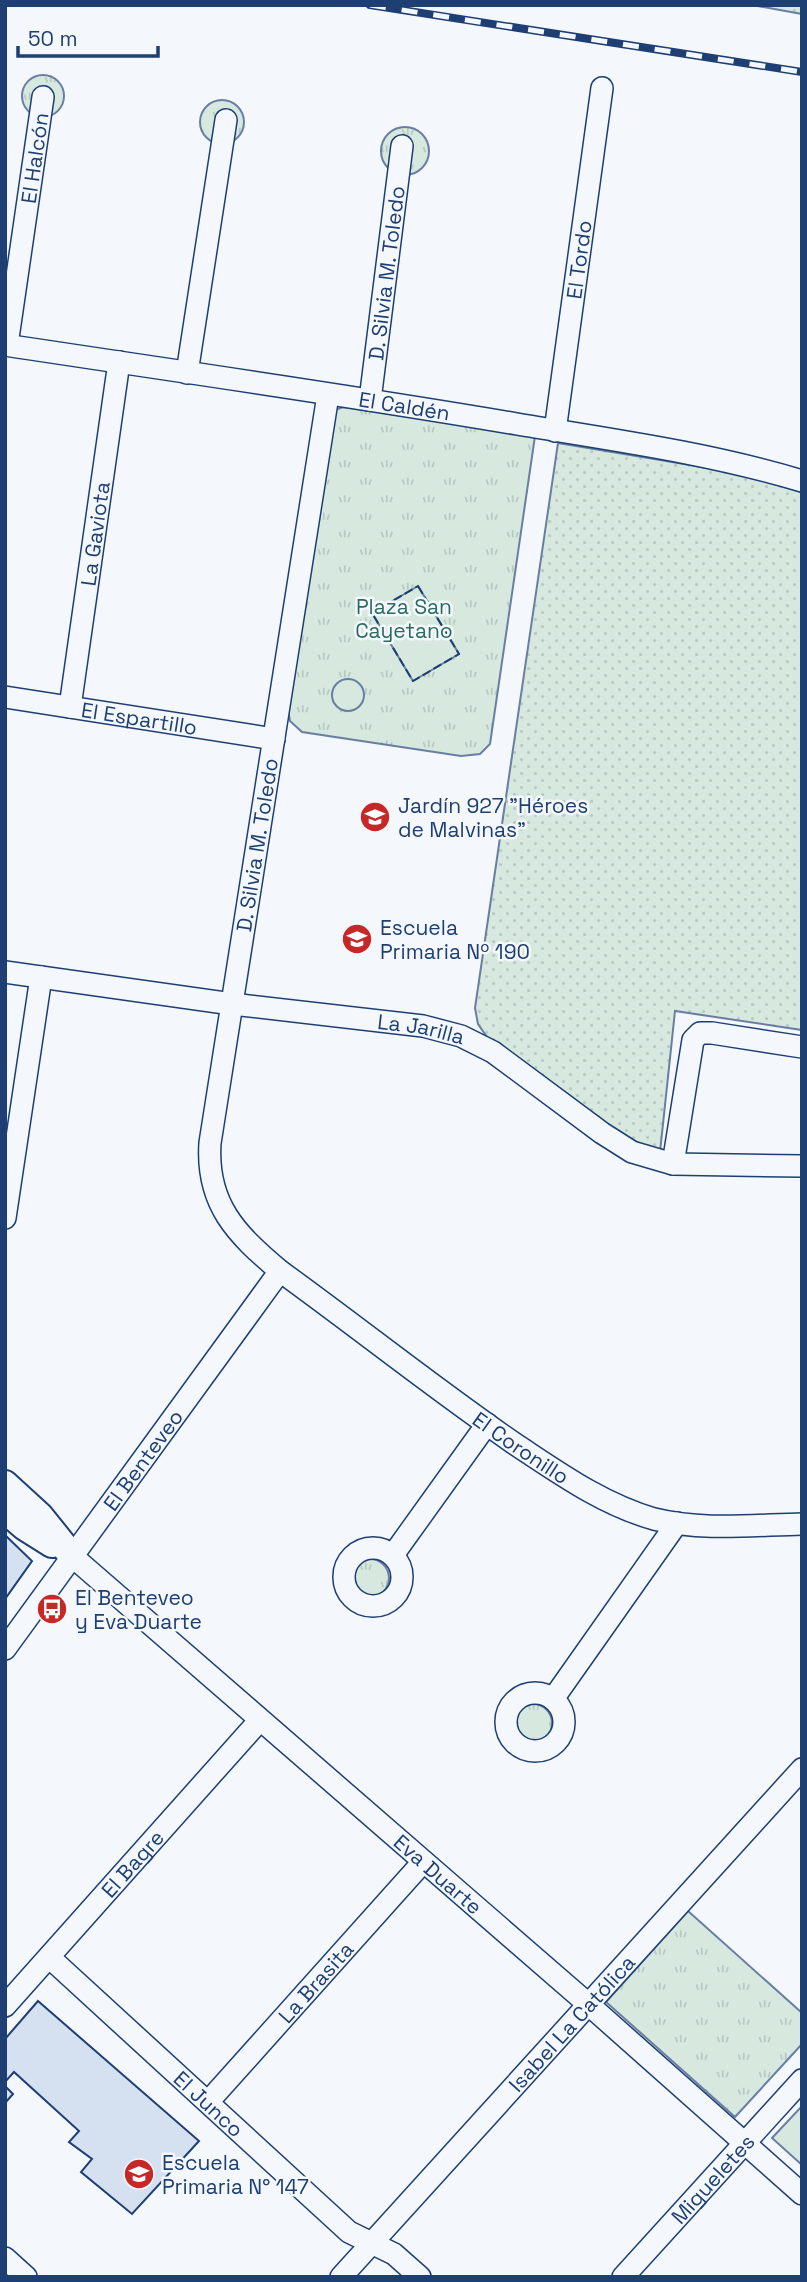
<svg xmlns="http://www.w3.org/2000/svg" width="807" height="2282" viewBox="0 0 807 2282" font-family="'Space Grotesk',sans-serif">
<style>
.grass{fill:url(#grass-dots);stroke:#687fa3;stroke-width:2}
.park{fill:url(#park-tufts);stroke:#687fa3;stroke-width:2}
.garden{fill:#d7e8df;stroke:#687fa3;stroke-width:2}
.building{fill:#d5e0f0;stroke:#1d3f73;stroke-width:2}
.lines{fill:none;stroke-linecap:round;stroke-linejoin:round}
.minor-casing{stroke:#1d3f73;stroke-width:24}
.major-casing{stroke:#1d3f73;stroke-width:30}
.minor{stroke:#f4f7fb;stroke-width:21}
.major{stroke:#f4f7fb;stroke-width:26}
.rail-casing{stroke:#1d3f73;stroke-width:8}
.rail{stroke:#f4f7fb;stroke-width:5;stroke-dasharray:16;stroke-linecap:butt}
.fence{stroke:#1d3f73;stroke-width:2;stroke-dasharray:9 3.5;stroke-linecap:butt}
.labels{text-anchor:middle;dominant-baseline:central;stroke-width:5;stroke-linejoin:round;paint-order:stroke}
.street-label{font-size:21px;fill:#1d3f73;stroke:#f4f7fb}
.park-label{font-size:21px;fill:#2c6c60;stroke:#f4f7fb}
.poi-label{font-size:21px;fill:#1d3f73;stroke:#f4f7fb;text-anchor:start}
</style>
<defs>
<pattern id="grass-dots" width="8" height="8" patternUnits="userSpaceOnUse" patternTransform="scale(1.75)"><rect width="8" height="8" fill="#d7e8df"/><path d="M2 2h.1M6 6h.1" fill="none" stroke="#b8c8c3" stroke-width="1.8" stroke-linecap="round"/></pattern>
<pattern id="park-tufts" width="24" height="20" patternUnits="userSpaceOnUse" patternTransform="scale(1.75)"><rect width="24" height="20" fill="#d7e8df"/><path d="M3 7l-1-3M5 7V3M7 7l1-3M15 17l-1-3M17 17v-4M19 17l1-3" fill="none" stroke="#b8c8c3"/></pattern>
</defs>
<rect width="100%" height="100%" fill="#f4f7fb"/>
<!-- grass -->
<path class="grass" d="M752,5h50v9z
M558,443l174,29 70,20v538l-127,-19 -15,141 -41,-17 -132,-98 -9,-13 -3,-16z"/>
<!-- park -->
<path class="park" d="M22 96a21 21 0 1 1 42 0a21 21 0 1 1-42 0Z
M200 122a22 22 0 1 1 44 0a22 22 0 1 1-44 0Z
M381 151a24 24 0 1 1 48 0a24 24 0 1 1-48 0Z
M344,407l191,29 -45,308 -10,10 -19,2 -159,-24 -12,-11 -3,-17 47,-294z
M351 1578a19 19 0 1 1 38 0a19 19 0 1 1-38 0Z
M514 1723a19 19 0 1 1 38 0a19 19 0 1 1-38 0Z
M688,1911l114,102v31l-67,73 -129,-115z"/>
<!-- garden -->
<path class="garden" d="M418,586l41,68 -46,27 -41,-68z
M332 695a16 16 0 1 1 32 0a16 16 0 1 1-32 0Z
M802,2106v59l-30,-27z"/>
<!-- building -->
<path class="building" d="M5,1535l27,26 -27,38z
M38,2001l161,140 -67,73 -51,-42 11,-13 -23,-17 10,-11 -65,-59 -9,10v-43z
M5,2086l8,8 -8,9z"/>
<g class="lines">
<!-- minor casing -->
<g class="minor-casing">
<g id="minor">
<path id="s1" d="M5,345c171,26 342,50 512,79 96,16 192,29 285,57"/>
<path id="s2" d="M7,345l36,-248"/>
<path d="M187,373l39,-253"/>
<path id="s3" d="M328,395l-118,748c-4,61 26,91 70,128 79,57 155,118 235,173 44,29 87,60 139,75 48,12 99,6 148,5"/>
<path id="s4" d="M370,400l32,-254"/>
<path id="s5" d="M555,431l47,-343"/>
<path id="s6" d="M5,697l269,42"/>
<path id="s7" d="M70,707l49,-345"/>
<path id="s8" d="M5,972l227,32 191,22 38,10 32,16 109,81 30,19 41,12 129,2"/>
<path d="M673,1164l20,-124 7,-7h12l90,14"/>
<path d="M5,1218l36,-241"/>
<circle cx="373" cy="1577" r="29"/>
<path d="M393,1555l94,-131"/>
<path id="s9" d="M72,1556l516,448 214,190"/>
<path id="s10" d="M5,1649l275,-378"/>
<circle cx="535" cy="1722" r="29"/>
<path d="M553,1699l124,-176"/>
<path id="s11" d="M49,1957l300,275 45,22 26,23"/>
<path id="s12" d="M5,2006l254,-285"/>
<path id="s13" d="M208,2102l215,-240"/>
<path d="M5,2258l21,19"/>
<path id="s14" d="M341,2277l461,-508"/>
<path id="s15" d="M623,2277l179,-197"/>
</g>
</g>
<!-- major casing -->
<g class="major-casing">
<path id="major" d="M5,1484l35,32 32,40
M5,1510l20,17 27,17"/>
</g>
<!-- minor -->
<use href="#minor" class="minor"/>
<!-- major -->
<use href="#major" class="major"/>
<!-- rail casing -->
<g class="rail-casing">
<path id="rail" d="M370,5l432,67"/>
</g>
<!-- rail -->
<use href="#rail" class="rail"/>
<!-- fence -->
<path class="fence" d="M418,586l41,68 -46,27 -41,-68z"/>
</g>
<!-- icons -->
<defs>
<g id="school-disc" transform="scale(1.575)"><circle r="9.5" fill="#c62828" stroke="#f4f7fb"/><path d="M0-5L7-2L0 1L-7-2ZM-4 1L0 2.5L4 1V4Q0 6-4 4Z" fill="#fff"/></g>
<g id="bus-disc" transform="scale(1.575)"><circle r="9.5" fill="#c62828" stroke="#f4f7fb"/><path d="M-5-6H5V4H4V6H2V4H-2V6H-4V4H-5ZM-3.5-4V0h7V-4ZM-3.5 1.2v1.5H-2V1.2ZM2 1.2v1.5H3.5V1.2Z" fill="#fff"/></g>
</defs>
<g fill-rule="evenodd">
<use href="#school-disc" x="375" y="817"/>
<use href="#school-disc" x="357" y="939"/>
<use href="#bus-disc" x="52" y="1609"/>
<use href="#school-disc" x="139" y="2174"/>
</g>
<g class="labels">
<!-- street labels -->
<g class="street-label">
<text stroke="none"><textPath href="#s2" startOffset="189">El Halcón</textPath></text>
<text stroke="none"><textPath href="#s5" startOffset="173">El Tordo</textPath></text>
<text stroke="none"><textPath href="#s4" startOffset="128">D. Silvia M. Toledo</textPath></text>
<text stroke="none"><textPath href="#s1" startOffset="404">El Caldén</textPath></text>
<text stroke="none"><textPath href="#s7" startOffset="175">La Gaviota</textPath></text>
<text stroke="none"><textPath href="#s6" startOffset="136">El Espartillo</textPath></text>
<text transform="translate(257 845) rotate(-81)">D. Silvia M. Toledo</text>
<text stroke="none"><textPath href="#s8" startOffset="420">La Jarilla</textPath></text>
<text stroke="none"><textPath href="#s3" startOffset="1209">El Coronillo</textPath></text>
<text stroke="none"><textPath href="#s10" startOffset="234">El Benteveo</textPath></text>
<text stroke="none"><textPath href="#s12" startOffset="191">El Bagre</textPath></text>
<text stroke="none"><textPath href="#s9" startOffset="485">Eva Duarte</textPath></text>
<text stroke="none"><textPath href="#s13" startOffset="161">La Brasita</textPath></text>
<text stroke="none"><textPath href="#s14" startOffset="343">Isabel La Católica</textPath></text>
<text stroke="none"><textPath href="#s11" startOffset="217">El Junco</textPath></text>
<text stroke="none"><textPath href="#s15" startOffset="133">Migueletes</textPath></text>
</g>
<!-- park labels -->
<g class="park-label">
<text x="404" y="606">Plaza San<tspan x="404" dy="24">Cayetano</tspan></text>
</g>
<!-- poi labels -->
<g class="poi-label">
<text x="398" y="805">Jardín 927 "Héroes<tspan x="398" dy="24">de Malvinas"</tspan></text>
<text x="380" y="927">Escuela<tspan x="380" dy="24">Primaria Nº 190</tspan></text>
<text x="75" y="1597">El Benteveo<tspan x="75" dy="24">y Eva Duarte</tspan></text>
<text x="162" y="2162">Escuela<tspan x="162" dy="24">Primaria N° 147</tspan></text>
</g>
</g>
<!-- border -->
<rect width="807" height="2282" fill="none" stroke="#1d3f73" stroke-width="14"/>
<!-- scale -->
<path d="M18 46v10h140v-10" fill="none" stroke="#1d3f73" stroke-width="3.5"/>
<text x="28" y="46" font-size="21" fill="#1d3f73" stroke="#f4f7fb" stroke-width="5" paint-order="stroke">50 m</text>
</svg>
